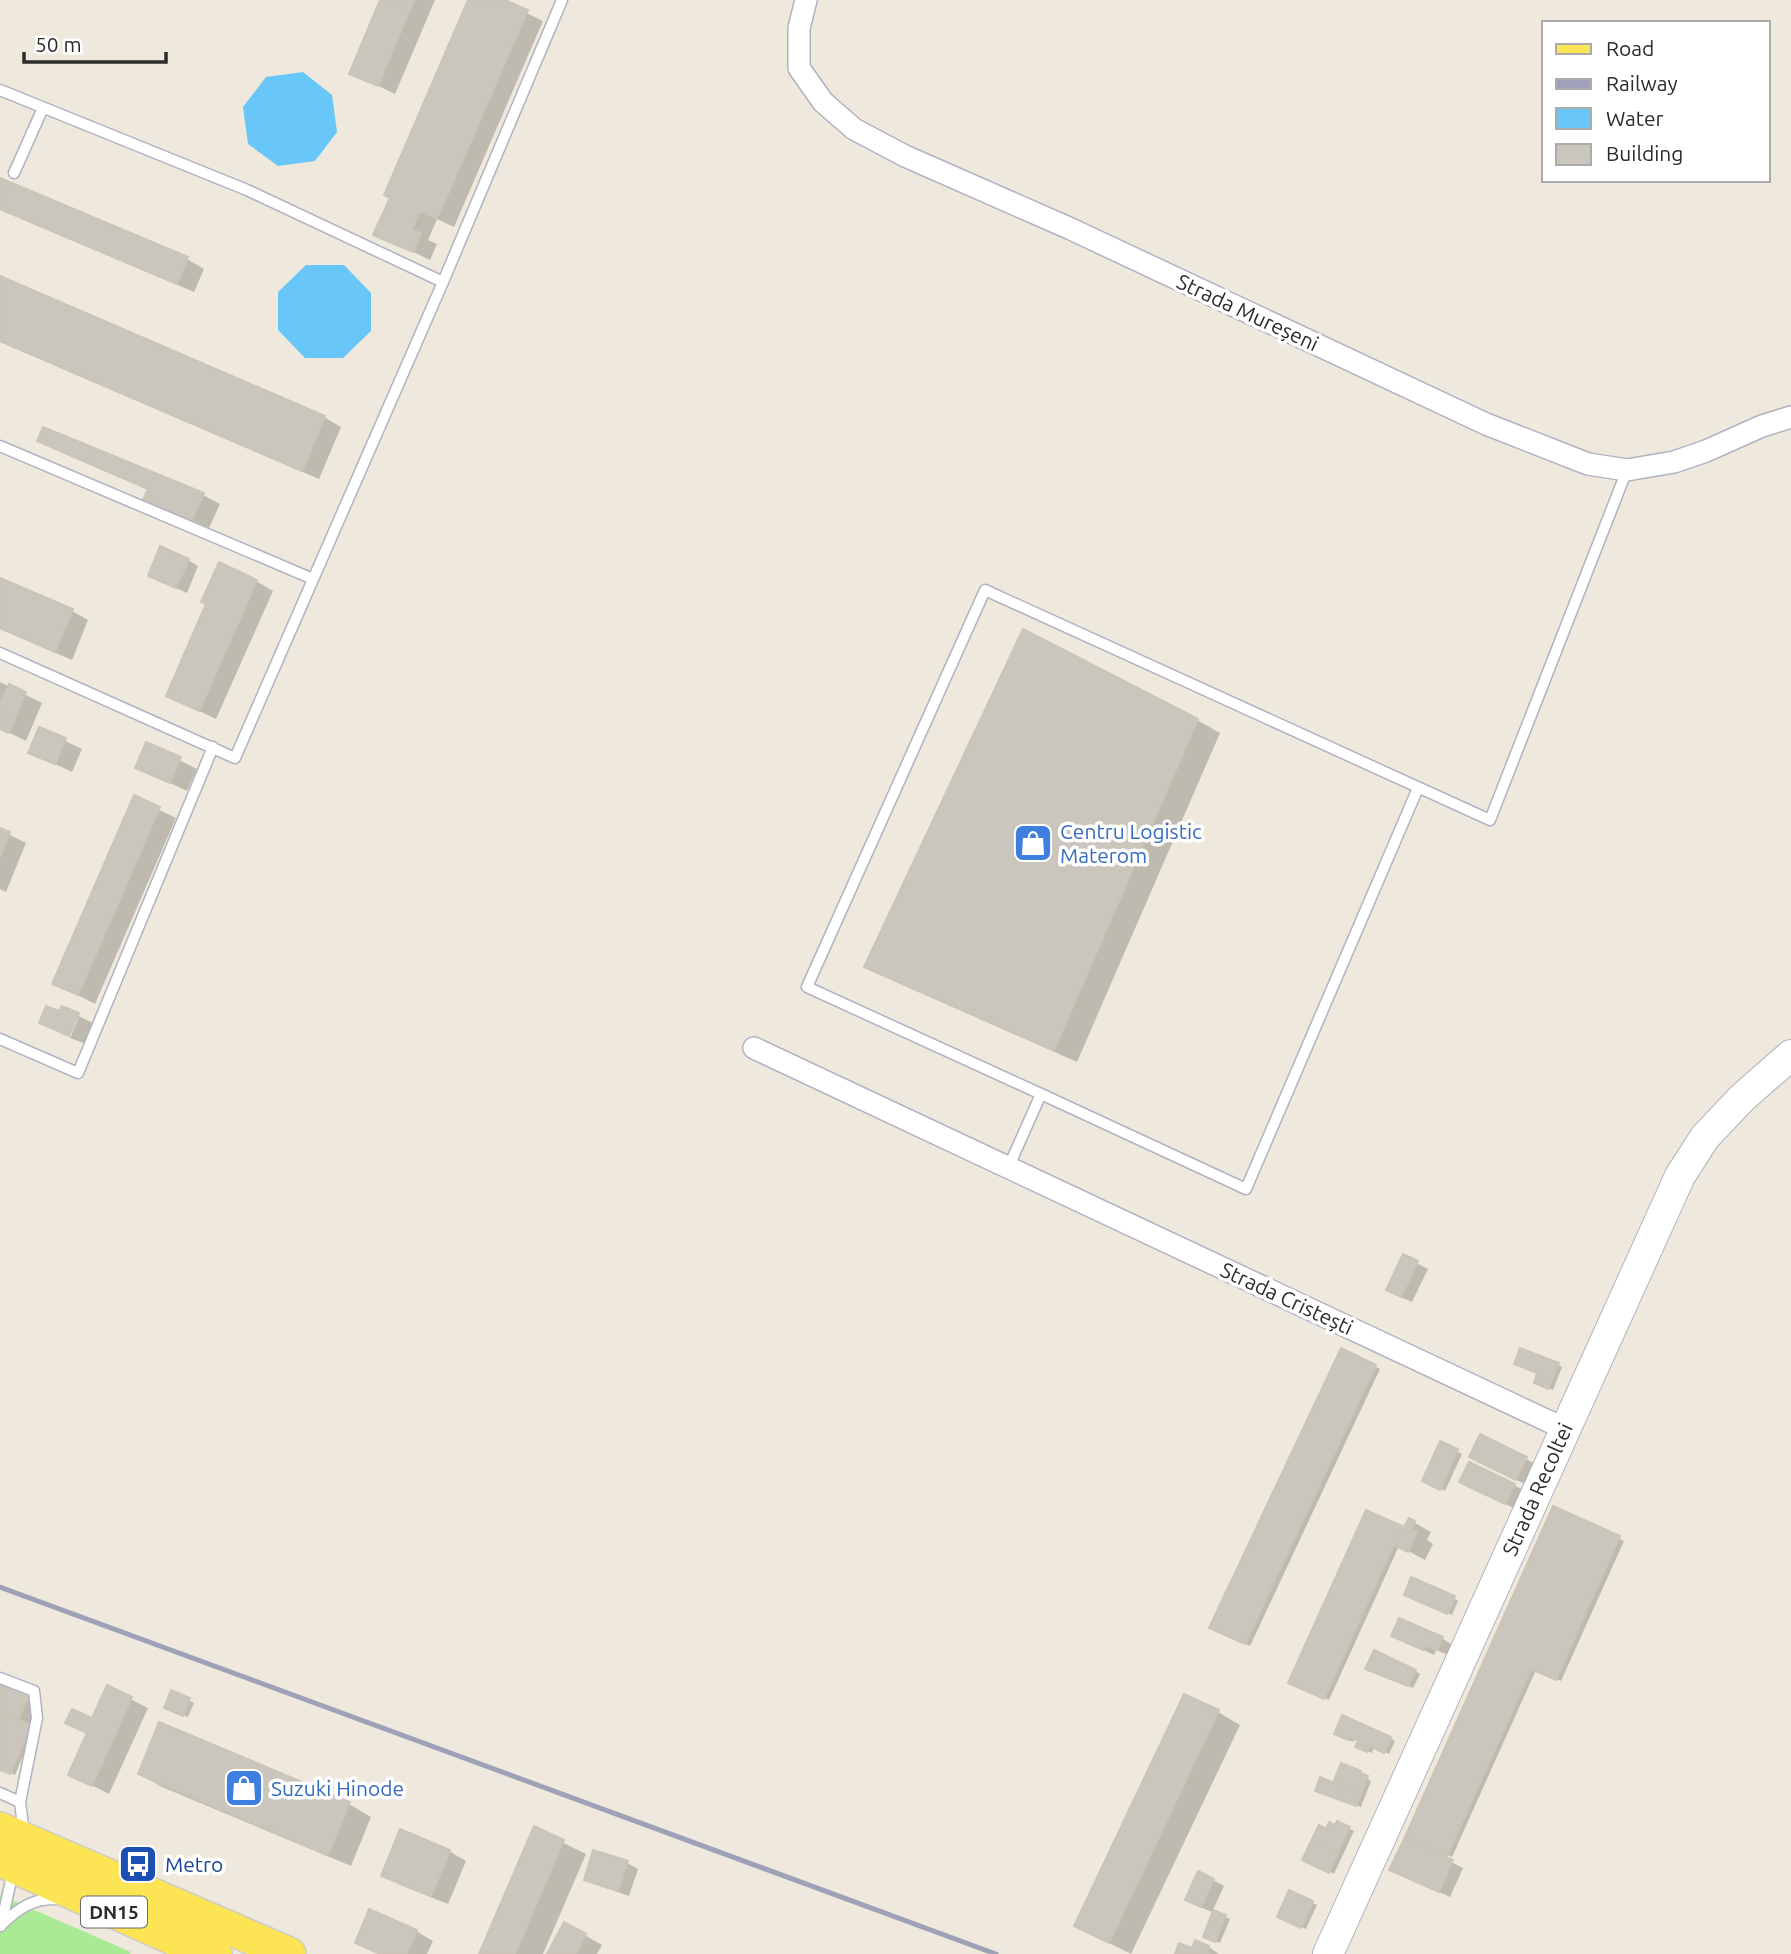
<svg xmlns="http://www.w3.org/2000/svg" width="1791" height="1954" viewBox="0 0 1791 1954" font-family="Ubuntu,sans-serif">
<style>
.green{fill:#abea95}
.water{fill:#68c6f9}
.shadow{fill:#0003}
.building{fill:#cac6bd;stroke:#cbc5b6;stroke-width:2}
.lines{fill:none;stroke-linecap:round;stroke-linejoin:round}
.lane-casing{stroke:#b1b2c1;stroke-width:13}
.street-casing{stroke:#b1b2c1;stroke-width:24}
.secondary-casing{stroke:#b1b2c1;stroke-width:32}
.primary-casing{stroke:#ccc;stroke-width:36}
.lane{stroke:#fff;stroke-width:10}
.street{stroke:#fff;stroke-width:21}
.secondary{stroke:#fff;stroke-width:30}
.primary{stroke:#fde454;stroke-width:33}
.rail{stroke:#9fa1b8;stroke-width:5}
.labels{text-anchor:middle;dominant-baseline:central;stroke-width:7;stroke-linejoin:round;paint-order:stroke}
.shield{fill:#fff;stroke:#6b6b6b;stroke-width:2}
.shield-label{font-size:19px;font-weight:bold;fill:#2c2c2c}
.street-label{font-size:21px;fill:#2c2c2c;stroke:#fff}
.shop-label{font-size:21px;fill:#366cbe;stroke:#fff;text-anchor:start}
.transit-label{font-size:21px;fill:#164399;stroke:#fff;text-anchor:start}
</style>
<rect width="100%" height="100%" fill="#efe9dd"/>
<!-- green -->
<path class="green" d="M0,1895l131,57 -1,2h-130z"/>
<!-- water -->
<path class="water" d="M303,72l29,23 5,37 -22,29 -37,5 -30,-22 -5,-37 23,-30z
M306,265h38l27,28v38l-28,27h-38l-27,-28v-38z"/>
<!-- shadow -->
<path class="shadow" d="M382,0h53l-40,94 -44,-21z
M470,0h30l43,21 -89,206 -17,-8 -9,21 9,4 -7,16 -54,-26z
M0,180l187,79 17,10 -10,23 -194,-82z
M0,278l324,139 17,10 -22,52 -319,-137z
M39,441l164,54 17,9 -11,24 -63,-29 3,-9 -93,-40z
M188,560l10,6 -11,27 -26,-12z
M0,580l72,31 16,9 -16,40 -72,-31z
M256,581l17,10 -57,128 -48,-23z
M0,682l42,21 -16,38 -26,-13z
M1197,720l23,13 -143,329 -188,-83 -22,-13z
M40,729l42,20 -10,23 -42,-20z
M147,744l50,25 -10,22 -50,-24z
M135,798l41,20 -81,186 -41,-21z
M0,830l26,13 -20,49 -6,-3z
M62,1008l33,16 -9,20 -16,-6 8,-19h-4l-7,17 -26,-13 19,-9z
M1403,1256l25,13 -16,33 -14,-6z
M1341,1351l39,18 -130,277 -34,-16z
M1558,1365l4,2 -9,23 -12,-5z
M1441,1444l21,10 -17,37 -16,-8z
M1526,1459l11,6 -10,20 -45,-22z
M1514,1485l11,6 -9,18 -44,-21z
M1554,1508l70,33 -63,140 -25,-11 -84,187 -28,-13 -1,3 40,21 -13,29 -59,-28z
M1367,1512l37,18 5,-10 6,3 16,9 -4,8 6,4 -8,16 -26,-14 -70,154 -34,-15z
M1410,1597l44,1 4,3 -6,14z
M1442,1638l10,7 -4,10 -12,-5 -2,5 -30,-14z
M1372,1671h43l5,3 -7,14z
M0,1687l38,18 -9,21 5,3 -19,46 -15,-6z
M108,1688l40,20 -39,86 -39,-20 19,-40 -21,-12 25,-1z
M172,1693l22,10 -6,14 -17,-7z
M1218,1712l22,13 -109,229 -55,-28z
M1341,1736l49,2 5,3 -6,13 -15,-7 -2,6 -10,-4 -2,-8 -6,-3 -1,4z
M1342,1765l18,8 11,8 -10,26 -40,-15 13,-6z
M140,1774l209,30 22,13 -20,49 -189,-79z
M1338,1823l16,8 -20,43 -30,-15 22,-28 10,-4z
M535,1829l51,25 -43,100h-63z
M449,1851l17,10 -18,43 -48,-19 -16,-10z
M627,1863l11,6 -9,27 -32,-11 -11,-6z
M1213,1880l11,6 -12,26 18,7 -10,24 -11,-4 5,-26 -16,-7z
M1290,1893l27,12 -11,24 -22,-10z
M565,1924l37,21 -5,9h-48z
M416,1931l17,10 -6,13h-49l-21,-11z
M1196,1942l13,5 10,7h-42l16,-4z"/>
<!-- building -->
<path class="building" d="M380,0h34l-36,86 -29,-12z
M468,0h37l23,10 -91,209 -17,-8 -8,19 9,3 -8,19 -40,-17 17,-37 -6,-3z
M0,178l188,79 -11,27 -177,-75z
M0,276l325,140 -23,55 -302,-130z
M43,427l161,66 -12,27 -49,-20 5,-11 -111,-48z
M160,546l29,13 -13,29 -28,-12z
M219,562l38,18 -58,131 -33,-15 40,-92 -5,-2z
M0,578l73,31 -18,43 -55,-24z
M1023,629l175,90 -144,331 -190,-83z
M9,684l17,8 -17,41 -9,-4v-24z
M39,727l27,11 -11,26 -27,-11z
M146,742l35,15 -11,26 -35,-15z
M134,795l26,12 -82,188 -26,-11z
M0,828l10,4 -10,25z
M46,1006l13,5 3,-5 17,7 -10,23 -30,-13z
M1403,1254l15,7 -17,36 -15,-7z
M1341,1348l35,17 -131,279 -36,-16z
M1520,1348l39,15 -11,26 -14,-6 3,-10 -23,-9z
M1480,1434l47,23 -11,23 -47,-23z
M1440,1441l18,8 -18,41 -18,-9z
M1469,1462l46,22 -10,20 -46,-22z
M1553,1506l67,30 -64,144 -25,-11 -84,187 -42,-19z
M1366,1510l36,16 -78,173 -36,-16z
M1409,1518l6,3 -4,9 6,2 -9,20 -14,-7z
M1411,1577l44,19 -8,18 -43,-19z
M1399,1618l44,19 -6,13 -12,-5 -2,5 -32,-14z
M1374,1650l42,20 -8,16 -43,-17z
M107,1685l25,12 -40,89 -24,-11 19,-42 -22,-10 7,-14 20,9z
M0,1686l28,11 -10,23 -18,-8z
M171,1690l19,8 -7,18 -19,-8z
M1184,1694l35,16 -110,233 -35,-17z
M0,1712l31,13 -21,49 -10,-4z
M1342,1715l49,22 -7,16 -15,-7 -2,6 -12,-5 3,-6 -9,-4 -1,3 -14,-6z
M159,1722l191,80 -22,53 -190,-81z
M1341,1763l20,8 -1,2 8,3 -7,18 -28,-11z
M1320,1777l41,17 -5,12 -41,-15z
M1337,1821l13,6 -12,25 -26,-13 7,-14 7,4 3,-7 6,3z
M534,1826l30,14 -49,114h-36z
M400,1829l50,21 -19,46 -50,-20z
M1405,1837l48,23 -14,32 -50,-22z
M1312,1839l26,13 -9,21 -27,-13z
M593,1850l35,11 -10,30 -34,-11z
M1198,1871l16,8 -13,28 -16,-7z
M1289,1890l24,11 -12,27 -24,-11z
M369,1909l48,21 -10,24h-27l-25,-11z
M1213,1910l13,5 -11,27 -12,-5z
M564,1922l22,12 -11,20h-28z
M1195,1940l14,6 -2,7 3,1h-35l4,-11 13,5z"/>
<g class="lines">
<!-- lane casing -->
<g class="lane-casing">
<path id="lane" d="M0,90l247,100 196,92
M14,173l29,-65
M0,446l313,133
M0,653l235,105 208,-476 119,-282
M0,1039l78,34 135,-326
M1041,1094l205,95 172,-401
M1009,1166l32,-72 -234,-107 178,-397 505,230 137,-350
M0,1678l34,13 3,27 -17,84 4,31
M0,1793l20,9
M1,1925c17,-16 31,-27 56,-26
M1,1926l12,-55"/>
</g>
<!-- street casing -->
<g class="street-casing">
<path id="street" d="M806,0l-7,28v40l24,34 31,27 51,27 166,73 415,195 102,40 39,6 47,-8 32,-11 56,-25 29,-9
M754,1048l811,381"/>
</g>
<!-- secondary casing -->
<g class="secondary-casing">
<path id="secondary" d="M1328,1954l352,-778 25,-39 37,-39 49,-43"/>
</g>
<!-- primary casing -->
<g class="primary-casing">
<path id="primary" d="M0,1829l289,125
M0,1860l197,89 18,5"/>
</g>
<!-- lane -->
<use href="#lane" class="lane"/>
<!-- street -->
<use href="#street" class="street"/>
<!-- secondary -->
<use href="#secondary" class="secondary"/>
<!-- primary -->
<use href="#primary" class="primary"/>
<!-- rail -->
<path class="rail" d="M0,1587l996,367"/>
</g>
<!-- icons -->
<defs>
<g id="shop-square" transform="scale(2.0125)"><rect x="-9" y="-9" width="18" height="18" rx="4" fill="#3f7fe0" stroke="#fff"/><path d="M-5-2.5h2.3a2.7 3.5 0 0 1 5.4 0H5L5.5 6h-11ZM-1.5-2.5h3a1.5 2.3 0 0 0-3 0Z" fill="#fff"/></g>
<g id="bus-square" transform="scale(2.0125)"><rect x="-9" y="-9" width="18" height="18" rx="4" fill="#1a4fb4" stroke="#fff"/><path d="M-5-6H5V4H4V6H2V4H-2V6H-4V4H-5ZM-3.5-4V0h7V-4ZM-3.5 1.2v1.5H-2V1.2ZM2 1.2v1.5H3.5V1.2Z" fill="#fff"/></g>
</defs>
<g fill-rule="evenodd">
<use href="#shop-square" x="1033" y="843"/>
<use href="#shop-square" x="244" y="1788"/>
<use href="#bus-square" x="138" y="1864"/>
</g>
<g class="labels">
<!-- shield labels -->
<rect class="shield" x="81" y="1896.5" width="66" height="31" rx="5"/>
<g class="shield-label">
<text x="114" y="1912">DN15</text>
</g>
<!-- street labels -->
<g class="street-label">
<text transform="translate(1248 312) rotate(25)">Strada Mureșeni</text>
<text transform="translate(1287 1298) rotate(25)">Strada Cristești</text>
<text transform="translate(1537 1489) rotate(-66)">Strada Recoltei</text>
</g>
<!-- shop labels -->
<g class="shop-label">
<text x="1060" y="831">Centru Logistic<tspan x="1060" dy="24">Materom</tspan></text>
<text x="271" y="1788">Suzuki Hinode</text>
</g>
<!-- transit labels -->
<g class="transit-label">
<text x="165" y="1864">Metro</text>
</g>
</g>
<!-- legend -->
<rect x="1542" y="21" width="228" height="161" fill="#ffffff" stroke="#ababab" stroke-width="2"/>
<rect x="1556" y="44" width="35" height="10" fill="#fde454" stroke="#ababab" stroke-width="2"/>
<text x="1606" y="56" font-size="21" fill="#2c2c2c">Road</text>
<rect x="1556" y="79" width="35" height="10" fill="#9fa1b8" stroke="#ababab" stroke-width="2"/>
<text x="1606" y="91" font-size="21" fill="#2c2c2c">Railway</text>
<rect x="1556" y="108" width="35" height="21" fill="#68c6f9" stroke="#ababab" stroke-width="2"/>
<text x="1606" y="126" font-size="21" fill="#2c2c2c">Water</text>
<rect x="1556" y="144" width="35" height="21" fill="#cac6bd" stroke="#ababab" stroke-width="2"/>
<text x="1606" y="161" font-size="21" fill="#2c2c2c">Building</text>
<!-- scale -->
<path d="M24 52v10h142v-10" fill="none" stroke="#2c2c2c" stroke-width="3.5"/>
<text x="35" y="52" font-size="21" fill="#2c2c2c" stroke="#ffffff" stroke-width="5" paint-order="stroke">50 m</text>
</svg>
